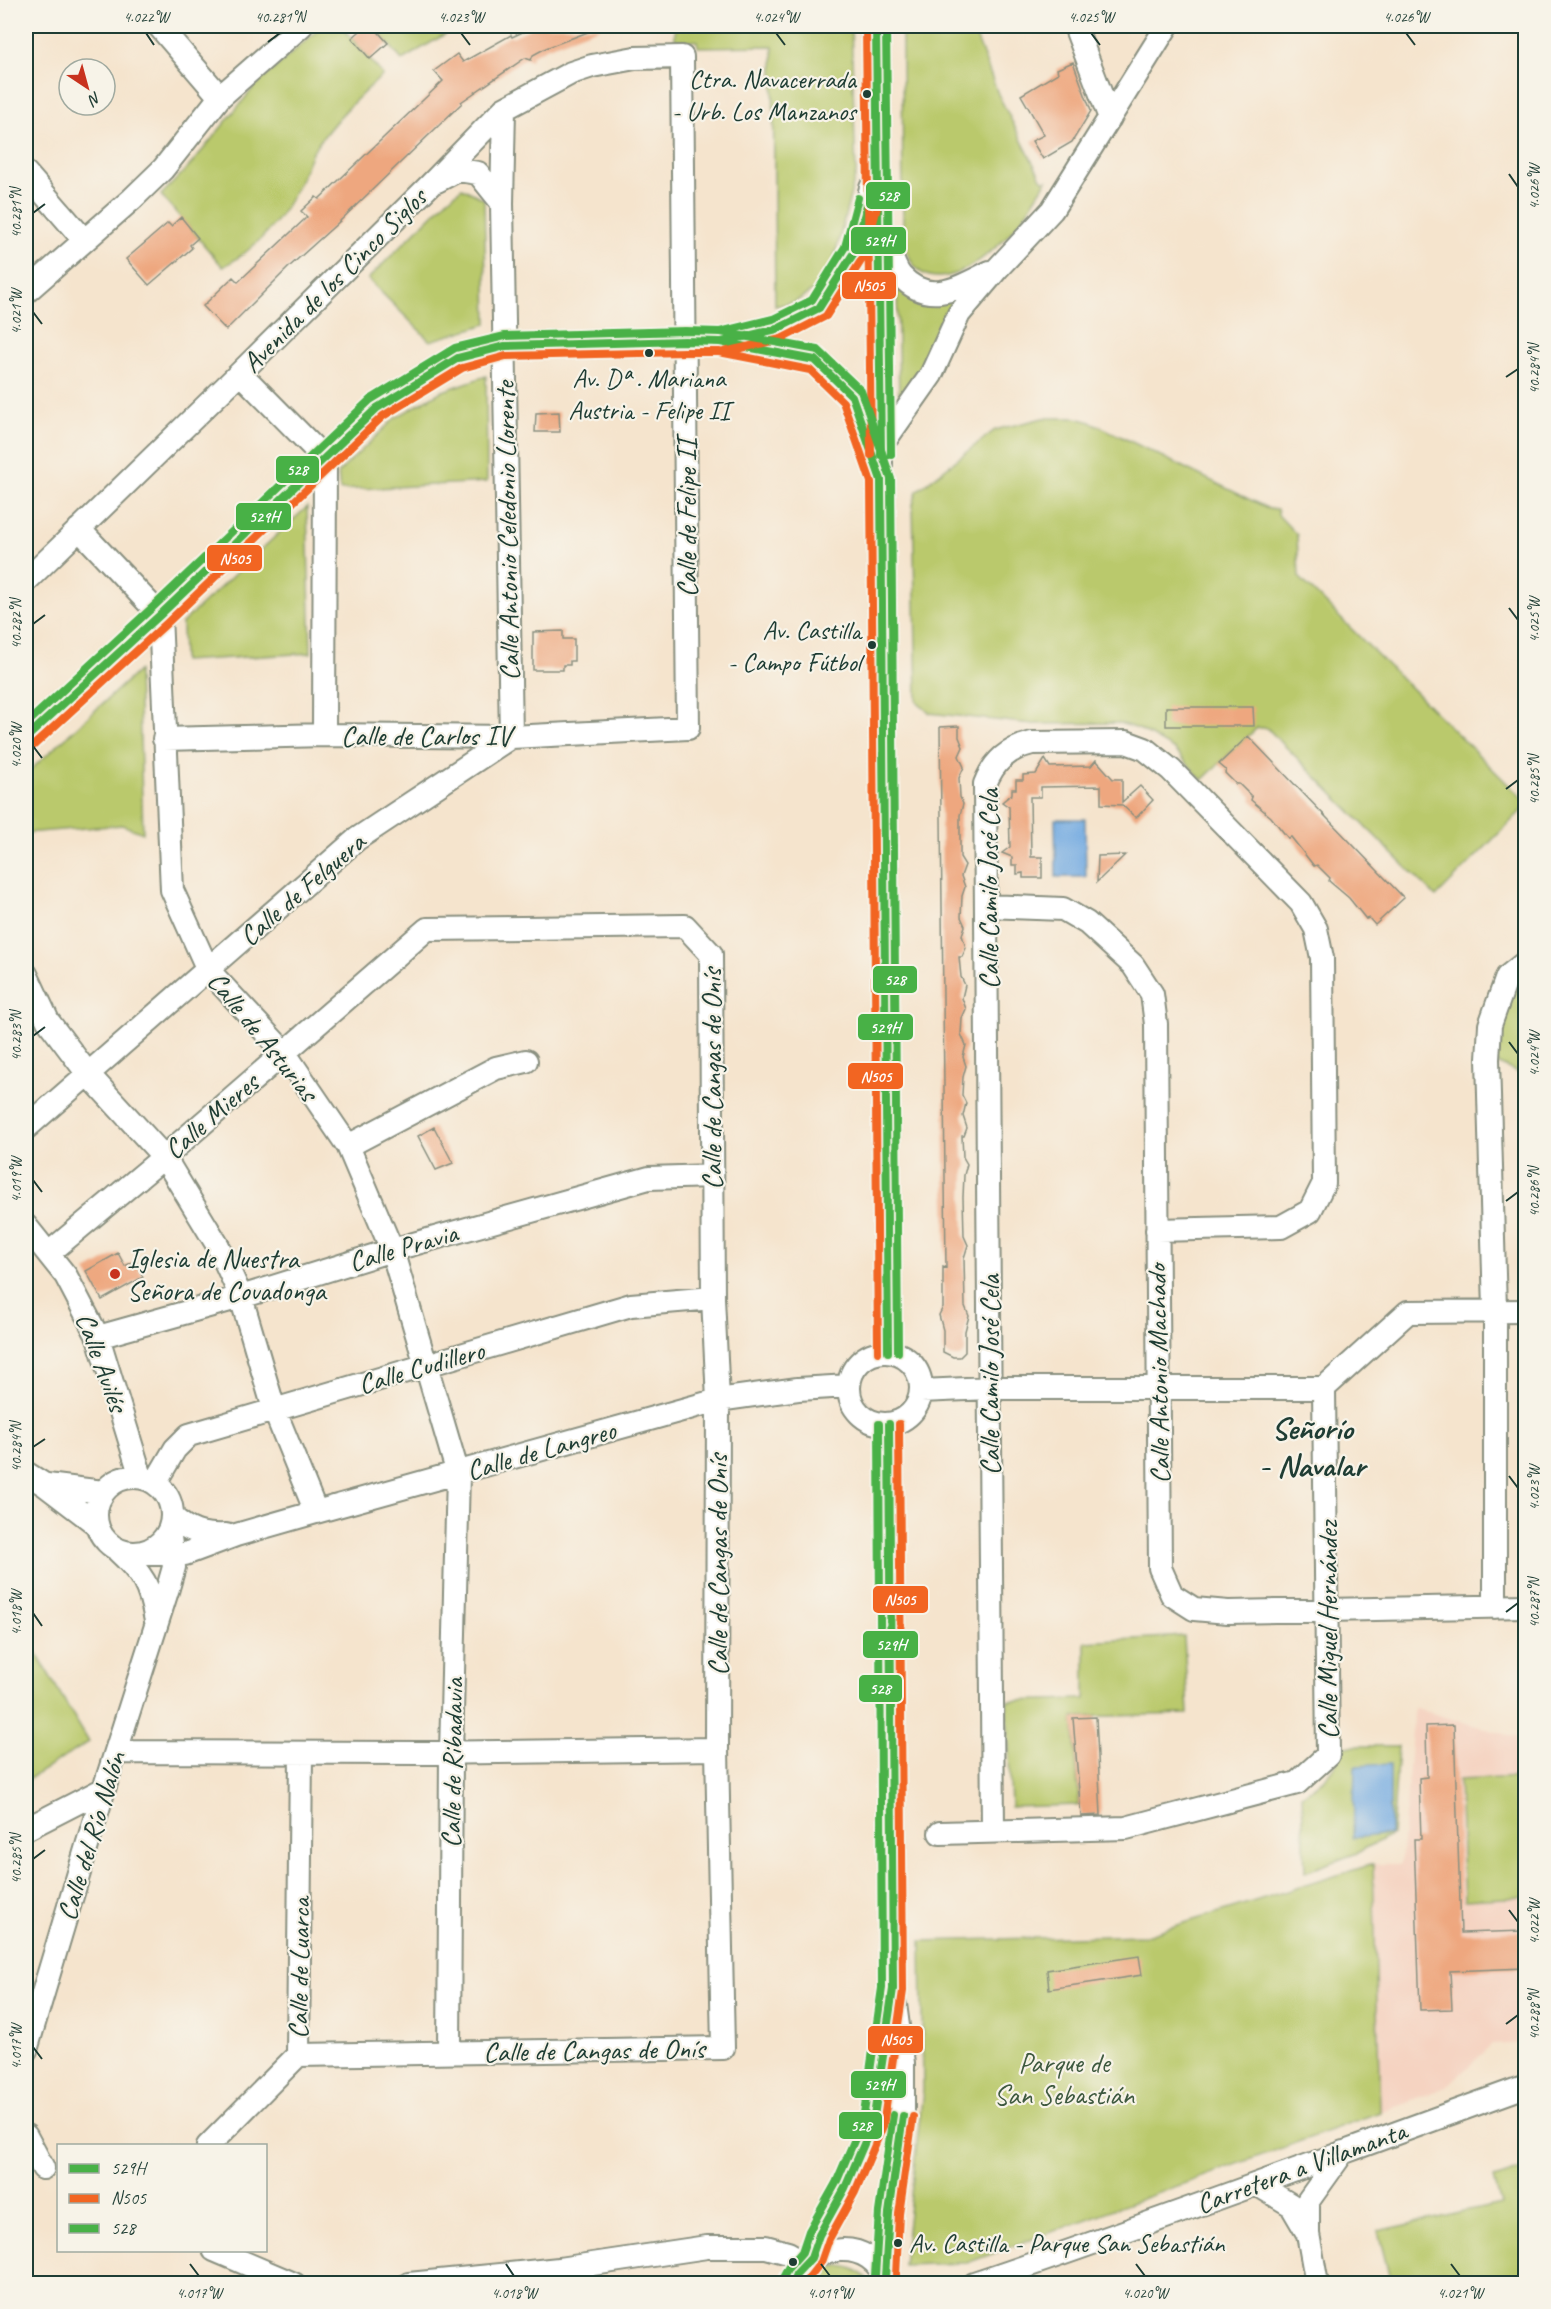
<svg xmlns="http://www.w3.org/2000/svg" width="1551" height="2309" viewBox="0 0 1551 2309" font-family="Caveat,sans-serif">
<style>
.built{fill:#f5d3c1}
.green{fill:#bac96c;stroke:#6c8350;stroke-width:1.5}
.water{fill:#73aae1;stroke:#49748a;stroke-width:1.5}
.building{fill:#eea77f}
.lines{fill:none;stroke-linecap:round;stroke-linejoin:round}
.minor-casing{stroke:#8a9080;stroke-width:26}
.minor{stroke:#fff;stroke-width:22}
.bus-1-casing{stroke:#f7f3e8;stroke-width:12}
.bus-2-casing{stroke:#f7f3e8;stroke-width:12}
.bus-3-casing{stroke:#f7f3e8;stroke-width:12}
.bus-1{stroke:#48b146;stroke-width:8}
.bus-2{stroke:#f26522;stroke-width:8}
.bus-3{stroke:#48b146;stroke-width:8}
.ticks{fill:none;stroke:#1f3d34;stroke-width:2}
.bus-dot{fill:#1f3d34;stroke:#f7f3e8;stroke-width:2}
.poi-dot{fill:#c8321e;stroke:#f7f3e8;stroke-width:2}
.labels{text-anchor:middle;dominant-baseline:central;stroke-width:4.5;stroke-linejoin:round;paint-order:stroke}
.bus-label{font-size:26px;fill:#1f3d34;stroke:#f7f3e8;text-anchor:end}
.street-label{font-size:28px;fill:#1f3d34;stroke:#f7f3e8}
.poi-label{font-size:28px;fill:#1f3d34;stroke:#f7f3e8;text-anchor:start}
.park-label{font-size:28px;fill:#3e593f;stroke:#f7f3e8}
.quarter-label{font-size:32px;font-weight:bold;fill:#1f3d34;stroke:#f7f3e8}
.line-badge{stroke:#f7f3e8;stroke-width:2}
.badge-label{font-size:16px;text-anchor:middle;font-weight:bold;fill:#fff}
.neatline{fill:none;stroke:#1f3d34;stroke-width:2}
.ticks-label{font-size:15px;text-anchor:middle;fill:#1f3d34}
</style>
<rect width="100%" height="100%" fill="#f7f3e8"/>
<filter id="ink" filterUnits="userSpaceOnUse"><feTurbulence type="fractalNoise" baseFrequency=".0167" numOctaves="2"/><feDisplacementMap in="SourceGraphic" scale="12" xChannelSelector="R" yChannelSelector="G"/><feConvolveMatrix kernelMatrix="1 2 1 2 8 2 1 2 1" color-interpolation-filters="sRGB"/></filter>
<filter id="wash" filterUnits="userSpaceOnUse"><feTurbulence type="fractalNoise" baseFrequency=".008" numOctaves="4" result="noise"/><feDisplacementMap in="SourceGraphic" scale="24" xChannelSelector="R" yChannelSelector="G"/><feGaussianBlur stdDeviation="1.35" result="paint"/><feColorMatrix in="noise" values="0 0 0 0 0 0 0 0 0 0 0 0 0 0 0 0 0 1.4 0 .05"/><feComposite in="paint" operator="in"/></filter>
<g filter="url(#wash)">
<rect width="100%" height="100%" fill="#f5e4cd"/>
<!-- built -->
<path class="built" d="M1414,1708l111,32v303l-33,2 -46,42 -66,25 -7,-248h28z"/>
<!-- green -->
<path class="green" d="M322,26h19l42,49c-26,23 -52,48 -71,78 -5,10 -8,20 -13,30 -18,37 -40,64 -76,84l-62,-72 32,-33 61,-75z
M373,26h86l-57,34z
M675,26h176l5,147 -22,86 -7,17 -13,14 -19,12 -20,4 -2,-260 -75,1 -1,-6 -22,-1z
M902,26h70l26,68 43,84 3,3 3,-1c-8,13 -16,26 -25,39 -17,23 -64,68 -96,56 -15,-6 -20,-25 -23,-38z
M462,188l22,11 3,125 -57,17 -62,-62 79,-79z
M897,287l60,11 -14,20 -14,45 -30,39z
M486,376l1,106 -147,8 -2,-17 57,-55 45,-26z
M1043,418h33l15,4 178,87h8l1,6 19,20 2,42 226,224v6l-89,90 -169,-169h-10l-55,52 -27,-30 -36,-21 -20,-6 -86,1 -104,-11 -12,-12 -4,-197 4,-13 78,-61z
M307,507l4,146 -128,8 -1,-38z
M138,671l5,162 -21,-8 -96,8v-59z
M1525,974v102l-37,-17 19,-82z
M26,1636l63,106 -63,39z
M1184,1636l4,78 -115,3 6,88 -68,2 -4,-106 78,-2v-57z
M1344,1746h54l-6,88 -35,19 -52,19 -3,-77c23,-15 32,-23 42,-49z
M1521,1777l4,120 -61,3 -5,-120z
M1373,1864l7,248 -413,151 -64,2 20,-175 -2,-149 225,-6z
M1525,2169l1,104 -7,2 2,8h-130l-13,-52 123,-27 -7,-25z
M833,2266c17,-1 27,4 37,17h-59l5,-7z"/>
<!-- water -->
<path class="water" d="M1055,819h30l1,58h-30z
M1390,1764v70l-37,4 2,-72z"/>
<g id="blocks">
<!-- building -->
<path class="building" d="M366,26h7l15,17 -18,16 -18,-21z
M536,26l65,1 -55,21 -13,7 -2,5 -6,-2 -64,44 1,1 -122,118 -50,45 -64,64 -23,-24 30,-29 5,5 69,-65 -6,-6 15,-14 3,2 124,-118 -9,-10 23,-17 6,8 48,-27 1,2z
M1073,62l18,49 -19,31 -29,17 -11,-18 12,-6 -23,-40 37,-22 -1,-4z
M181,217l17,21 -8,7 2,3 -43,37 -23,-26 42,-36 3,3z
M559,412l1,20h-25l1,-19z
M563,631v8h11v22h-4v4h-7v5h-30v-38z
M1166,707h87l1,19h-88z
M959,726v11l4,10 -4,9 5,11 -5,11 1,19 3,7 -3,11v42l5,8 -4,11 4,11 -3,9 -1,21 4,9 -3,9 4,13 -4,9h-3l2,20 4,8 -3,13 4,11 -4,9 -1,16 5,11 -3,12 3,9 -3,11 -1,18 4,8 -3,13 4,12 -3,8h-2l1,21 4,7 -3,11 -1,22 1,39 4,9 -4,13 1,48 4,10 -4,15v21l-5,5h-7l-10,-5v-22l-4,-15 4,-8v-40l3,1 -6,-541z
M1248,736l156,162 -29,27 -6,-7 -3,1 -17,-21 -20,-17 1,-3 -13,-13 -3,1 -23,-29 -3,1 -17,-21 -20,-17 1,-3 -13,-13h-3l-11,-11 1,-3 -7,-6z
M1045,759l5,8 41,-1 5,-6 17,19h9v23l18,-16 13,14 -17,18 -14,-13 -21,-1v-18l-60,1v10h-11l1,60h11v21h-19v-5l-6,1v-9h-5v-8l-10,-4 8,-6 -1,-40 -7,-5 10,-8v-5h4v-9h7v-5l13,-1z
M1125,855l-28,27 1,-26z
M434,1127l19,36 -17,7 -18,-34z
M118,1253l7,13 10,-5 8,16 -41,23 -16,-29z
M1096,1717l5,98 -20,1 -8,-98z
M1454,1725l7,208 63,-2 1,37 -75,3 2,38 -32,1 -6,-171h7l-2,-61 8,-1 -1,-51z
M1139,1956l3,19 -93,14 -2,-19z"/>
</g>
</g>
<g filter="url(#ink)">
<use href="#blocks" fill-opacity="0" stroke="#8a9080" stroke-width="1.5"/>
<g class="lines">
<!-- minor casing -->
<g class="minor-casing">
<path id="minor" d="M159,26l61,71
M876,26l4,197 2,496 6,633
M1075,26l35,92
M26,173l58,67
M437,181l21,-11 20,3 24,30
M885,237c4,11 8,30 16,39 28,31 59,11 89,-4
M26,292l106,-93 31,-30 57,-72 81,-71
M727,341l50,-12 42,-21 36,-57 16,-63
M240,373l85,86 -1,276
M881,446l50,-71 28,-61 38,-45 55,-59 115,-184
M79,529l81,86 12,275 36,80 76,82 64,94 44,104 66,224 -7,279 -2,299
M26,581l214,-208 190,-188 74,-76 67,-36 21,-7 43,-8 47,-1 6,671 -177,9 -187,-2 -160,4
M26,738l134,-123 217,-207 81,-50 47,-12 180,-5 35,1 95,18 37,36 22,66
M987,906l76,3 24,14 46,42 19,29 4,30 4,544 12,27 22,14 34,3 298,-6
M26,974l22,47 40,53 76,83 54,89 23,51 33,112 42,103
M26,1128l331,-289 154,-102 -9,-534 2,-94
M348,1146l148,-78 30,-7
M26,1226l40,50 32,61 43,140
M49,1253l115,-96 263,-228 258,-3 26,28 2,344 5,102 -1,349 6,299 -425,7
M98,1337l143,-40 151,-47 257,-72 63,-2
M849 1388a36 36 0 1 1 72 0a36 36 0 1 1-72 0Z
M921,1391l68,-3h335l84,-76 118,-1
M26,1473l19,12 51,39
M96 1515a38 38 0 1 1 76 0a38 38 0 1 1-76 0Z
M155,1483l20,-34 14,-14 442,-130 82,-7
M47,1485l56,7
M172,1516c16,16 31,20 54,19
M117,1550c26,24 33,36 39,71
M137,1554h48l51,-19 80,-23 402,-112 80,-11 51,-3
M1495,1607v-297l-7,-251 2,-34 17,-48 19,-15
M117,1752l306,1 294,-4
M26,1829l78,-40
M993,1831l-8,-1047c9,-23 23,-35 47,-41l94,-1 19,7 26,21 130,133 15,26 6,29 2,225 -14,28 -29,16 -124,3
M940,1833l186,-5 171,-45 31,-28 -4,-367
M26,2050l78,-261 64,-201 6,-21 -5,-37
M26,2136l17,32
M208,2146l90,-91 3,-302
M1258,2185l33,20 17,29v-33l35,-49
M1308,2234l9,50
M214,2250l80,34
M811,2258l8,-23 26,-47 28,-65 16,-109
M885,2277l4,-64 14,-96v-54l-10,-74 -4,-565
M409,2284l150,-15 148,-22h59l22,6 17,10
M792,2284c18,-42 80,-48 95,-1
M974,2284c185,-62 368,-132 552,-198"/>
</g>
<!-- minor -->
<use href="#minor" class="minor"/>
<!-- bus-1 casing -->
<g class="bus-1-casing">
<path id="bus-1" d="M876,26l5,429
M722,342l55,-13 42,-21 36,-57 13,-50
M26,738l134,-123 217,-207 81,-50 47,-12 180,-5 35,1 95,18 37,36 29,84 7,872
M792,2284l4,-10 15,-16 8,-23 26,-47 28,-65 20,-134 -4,-565
M887,2284l-2,-7 4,-64 14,-97"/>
</g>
<!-- bus-2 casing -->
<g class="bus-2-casing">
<path id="bus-2" d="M866,26l5,429
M724,352l57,-13 45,-23 38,-60 14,-52
M33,746l134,-123 216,-207 79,-48 44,-12 179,-4h34l91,18 33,32 28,80 7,870
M897,2281l-1,-5 3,-62 14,-97
M804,2284l17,-22 8,-23 26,-47 28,-66 20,-135 -4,-567"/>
</g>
<!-- bus-3 casing -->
<g class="bus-3-casing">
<path id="bus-3" d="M886,26l5,429
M720,332l53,-13 39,-19 33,-53 13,-49
M26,724l127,-117 217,-207 85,-52 50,-12 180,-5 36,1 97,18 43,41 30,88 7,873
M782,2280l6,-12 14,-16 7,-21 27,-48 27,-63 19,-132 -3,-564
M876,2284l-1,-8 4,-64 14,-97"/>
</g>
<!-- bus-1 -->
<use href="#bus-1" class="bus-1"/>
<!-- bus-2 -->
<use href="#bus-2" class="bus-2"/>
<!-- bus-3 -->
<use href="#bus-3" class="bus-3"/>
</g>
</g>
<!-- ticks -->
<path class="ticks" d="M146,33l8,12M461,33l9,12M776,33l9,12M1091,33l9,12M1406,33l9,12M268,42l12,-9M1509,174l9,13M33,213l12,-9M33,312l9,12M1506,377l12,-8M1509,608l9,12M33,624l12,-9M33,746l9,12M1506,789l12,-9M33,1036l12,-9M1509,1042l9,12M33,1180l9,12M1506,1201l12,-9M33,1447l12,-8M1509,1476l9,12M1506,1612l12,-9M33,1613l9,13M33,1859l12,-9M1509,1910l9,12M1506,2024l12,-9M33,2047l9,12M190,2264l9,12M506,2264l8,12M821,2264l9,12M1136,2264l9,12M1451,2264l9,12"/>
<!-- markers -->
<g class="bus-dot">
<circle cx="867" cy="94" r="5"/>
<circle cx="649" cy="353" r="5"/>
<circle cx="872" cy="645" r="5"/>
<circle cx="898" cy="2243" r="5"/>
<circle cx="793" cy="2262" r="5"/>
</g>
<circle class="poi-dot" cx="115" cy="1274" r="6"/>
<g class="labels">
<!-- bus labels -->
<g class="bus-label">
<text x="856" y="79">Ctra. Navacerrada<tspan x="856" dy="32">- Urb. Los Manzanos</tspan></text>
<text x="649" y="378" text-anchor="middle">Av. Dª . Mariana<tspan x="649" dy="32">Austria - Felipe II</tspan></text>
<text x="861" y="630">Av. Castilla<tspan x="861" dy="32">- Campo Fútbol</tspan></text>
<text x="909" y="2243" text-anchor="start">Av. Castilla - Parque San Sebastián</text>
</g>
<!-- street labels -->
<g class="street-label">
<text transform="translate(334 280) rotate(-45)">Avenida de los Cinco Siglos</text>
<text transform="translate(686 518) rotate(-90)">Calle de Felipe II</text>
<text transform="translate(507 531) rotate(-91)">Calle Antonio Celedonio Llorente</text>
<text x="426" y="735">Calle de Carlos IV</text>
<text transform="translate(302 889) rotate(-41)">Calle de Felguera</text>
<text transform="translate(988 889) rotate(-90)">Calle Camilo José Cela</text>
<text transform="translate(263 1036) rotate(51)">Calle de Asturias</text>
<text transform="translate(711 1079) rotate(-90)">Calle de Cangas de Onís</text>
<text transform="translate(211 1116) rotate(-41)">Calle Mieres</text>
<text transform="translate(403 1247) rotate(-16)">Calle Pravia</text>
<text transform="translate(102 1362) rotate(70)">Calle Avilés</text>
<text transform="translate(421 1367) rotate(-16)">Calle Cudillero</text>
<text transform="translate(1158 1374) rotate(-91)">Calle Antonio Machado</text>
<text transform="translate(989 1375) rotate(-90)">Calle Camilo José Cela</text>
<text transform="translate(541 1450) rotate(-16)">Calle de Langreo</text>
<text transform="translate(717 1565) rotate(-90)">Calle de Cangas de Onís</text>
<text transform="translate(1327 1630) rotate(-90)">Calle Miguel Hernández</text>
<text transform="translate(452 1763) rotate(-89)">Calle de Ribadavia</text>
<text transform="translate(91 1836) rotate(-73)">Calle del Río Nalón</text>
<text transform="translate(299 1968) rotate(-89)">Calle de Luarca</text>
<text transform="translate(594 2050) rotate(-1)">Calle de Cangas de Onís</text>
<text transform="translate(1301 2167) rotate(-20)">Carretera a Villamanta</text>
</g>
<!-- poi labels -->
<g class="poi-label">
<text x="127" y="1258">Iglesia de Nuestra<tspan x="127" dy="32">Señora de Covadonga</tspan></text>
</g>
<!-- park labels -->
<g class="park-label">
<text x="1064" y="2062">Parque de<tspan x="1064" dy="32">San Sebastián</tspan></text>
</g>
<!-- quarter labels -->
<g class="quarter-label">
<text x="1312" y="1428">Señorío<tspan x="1312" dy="37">- Navalar</tspan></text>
</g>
</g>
<g class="line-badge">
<rect x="865" y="181" width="46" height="29" rx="6" fill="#48b146"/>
<rect x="850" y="226" width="57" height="29" rx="6" fill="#48b146"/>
<rect x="841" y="271" width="56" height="29" rx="6" fill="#f26522"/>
<rect x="275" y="455" width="45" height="29" rx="6" fill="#48b146"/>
<rect x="235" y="502" width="57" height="29" rx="6" fill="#48b146"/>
<rect x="206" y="544" width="57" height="28" rx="6" fill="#f26522"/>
<rect x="872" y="965" width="46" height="29" rx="6" fill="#48b146"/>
<rect x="857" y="1013" width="57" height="28" rx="6" fill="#48b146"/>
<rect x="847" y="1062" width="57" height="28" rx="6" fill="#f26522"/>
<rect x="872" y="1585" width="57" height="29" rx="6" fill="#f26522"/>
<rect x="862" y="1630" width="57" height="29" rx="6" fill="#48b146"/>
<rect x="858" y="1674" width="45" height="29" rx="6" fill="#48b146"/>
<rect x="867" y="2025" width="57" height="29" rx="6" fill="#f26522"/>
<rect x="850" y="2070" width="57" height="29" rx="6" fill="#48b146"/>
<rect x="838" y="2111" width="45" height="29" rx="6" fill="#48b146"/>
</g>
<g class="badge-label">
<text x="888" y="201">528</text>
<text x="879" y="246">529H</text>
<text x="869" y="291">N505</text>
<text x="297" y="475">528</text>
<text x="264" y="522">529H</text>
<text x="235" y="564">N505</text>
<text x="895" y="985">528</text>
<text x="885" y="1033">529H</text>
<text x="876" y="1082">N505</text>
<text x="900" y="1605">N505</text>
<text x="891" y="1650">529H</text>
<text x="880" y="1694">528</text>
<text x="896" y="2045">N505</text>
<text x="879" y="2090">529H</text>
<text x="861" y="2131">528</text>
</g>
<!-- margin -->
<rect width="1551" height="2309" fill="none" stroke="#f7f3e8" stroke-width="66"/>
<!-- legend -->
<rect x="57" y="2144" width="210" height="108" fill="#f7f3e8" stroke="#a1aaa0" stroke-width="1.5"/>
<rect x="69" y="2164" width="30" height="9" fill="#48b146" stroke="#a1aaa0" stroke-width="1.5"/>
<text x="111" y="2174" font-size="18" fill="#1f3d34">529H</text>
<rect x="69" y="2194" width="30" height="9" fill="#f26522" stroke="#a1aaa0" stroke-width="1.5"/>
<text x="111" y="2204" font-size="18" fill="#1f3d34">N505</text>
<rect x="69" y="2224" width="30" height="9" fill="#48b146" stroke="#a1aaa0" stroke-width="1.5"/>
<text x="111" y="2234" font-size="18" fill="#1f3d34">528</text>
<!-- north arrow -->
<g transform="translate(87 87) rotate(144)"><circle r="28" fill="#f7f3e8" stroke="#a1aaa0" stroke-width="1.5"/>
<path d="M0-4.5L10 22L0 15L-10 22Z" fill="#c8321e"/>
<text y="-9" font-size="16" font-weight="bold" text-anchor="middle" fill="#1f3d34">N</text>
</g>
<rect x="33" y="33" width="1485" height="2243" class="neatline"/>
<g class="ticks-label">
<text x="146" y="22">4.022°W</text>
<text x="280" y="22">40.281°N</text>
<text x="461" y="22">4.023°W</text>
<text x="776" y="22">4.024°W</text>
<text x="1091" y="22">4.025°W</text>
<text x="1406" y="22">4.026°W</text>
<text transform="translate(1534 187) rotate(-90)" y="5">4.026°W</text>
<text transform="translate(16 213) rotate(-90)" y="5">40.281°N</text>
<text transform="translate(16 312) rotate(-90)" y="5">4.021°W</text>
<text transform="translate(1534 369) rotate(-90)" y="5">40.284°N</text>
<text transform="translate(1534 620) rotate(-90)" y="5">4.025°W</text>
<text transform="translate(16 624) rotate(-90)" y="5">40.282°N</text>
<text transform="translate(16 746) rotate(-90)" y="5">4.020°W</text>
<text transform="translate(1534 780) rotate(-90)" y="5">40.285°N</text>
<text transform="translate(16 1036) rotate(-90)" y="5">40.283°N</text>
<text transform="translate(1534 1054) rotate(-90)" y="5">4.024°W</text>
<text transform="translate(16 1180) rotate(-90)" y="5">4.019°W</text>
<text transform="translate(1534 1192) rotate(-90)" y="5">40.286°N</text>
<text transform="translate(16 1447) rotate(-90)" y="5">40.284°N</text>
<text transform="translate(1534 1488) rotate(-90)" y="5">4.023°W</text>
<text transform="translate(1534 1603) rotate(-90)" y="5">40.287°N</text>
<text transform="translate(16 1613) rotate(-90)" y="5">4.018°W</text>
<text transform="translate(16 1859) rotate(-90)" y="5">40.285°N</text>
<text transform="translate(1534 1922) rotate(-90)" y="5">4.022°W</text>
<text transform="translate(1534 2015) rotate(-90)" y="5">40.288°N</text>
<text transform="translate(16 2047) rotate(-90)" y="5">4.017°W</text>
<text x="199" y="2298">4.017°W</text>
<text x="514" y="2298">4.018°W</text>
<text x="830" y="2298">4.019°W</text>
<text x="1145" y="2298">4.020°W</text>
<text x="1460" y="2298">4.021°W</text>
</g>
</svg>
